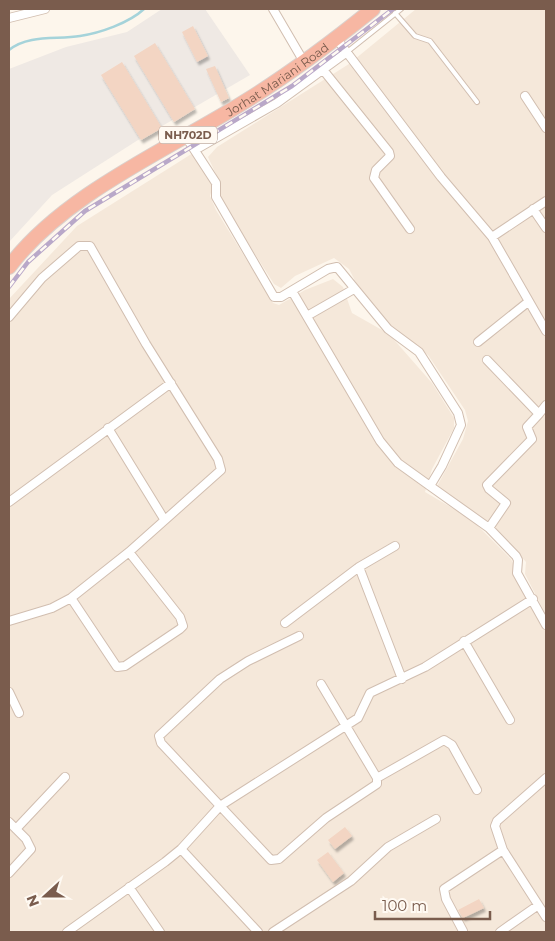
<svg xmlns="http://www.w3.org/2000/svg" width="555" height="941" viewBox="0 0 555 941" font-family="Montserrat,sans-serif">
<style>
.residential{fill:#f5e8da}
.industrial{fill:#efe9e4}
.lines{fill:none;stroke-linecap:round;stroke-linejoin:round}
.stream{stroke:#a5d3da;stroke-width:2.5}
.building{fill:#f3d5c3;filter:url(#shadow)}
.lane-casing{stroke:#d1beb0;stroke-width:6}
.street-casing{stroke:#d1beb0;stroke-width:10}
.highway-casing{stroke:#dad1cd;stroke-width:16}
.lane{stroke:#fff;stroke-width:4}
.street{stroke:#fff;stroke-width:8}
.highway{stroke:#f7b7a3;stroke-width:14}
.rail-casing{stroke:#b9a8c9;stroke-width:4.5}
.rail{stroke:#fffaf3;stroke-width:2.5;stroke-dasharray:8;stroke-linecap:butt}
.labels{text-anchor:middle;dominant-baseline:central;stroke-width:4;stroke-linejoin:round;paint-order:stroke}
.shield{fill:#fffaf3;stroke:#a28b7f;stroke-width:1}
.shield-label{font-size:11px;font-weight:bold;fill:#7a5c4d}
.street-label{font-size:12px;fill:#7a5c4d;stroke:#fffaf3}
</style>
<defs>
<filter id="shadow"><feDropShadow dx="2" dy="3.5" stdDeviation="1" flood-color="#0004"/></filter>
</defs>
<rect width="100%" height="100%" fill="#fdf6ec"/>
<!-- residential -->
<path class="residential" d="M416,9h130v606l-21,-41 1,-12 -31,-34 -59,-40 27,-49 5,-18 -3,-11 -37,-55 -38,-28 -24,-25 -17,-33 -15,-11 -39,18 -14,12 -7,-4 -56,-88 2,-13 -12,-26 9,-10 132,-83z
M193,153l20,33 -3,10 6,14 57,93 6,2 26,-15 28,-11 10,8 9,26 37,21 43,49 22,35v10l-22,41 -7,23 46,27 40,40 35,74v299l-537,-1v-632l68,-73z"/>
<!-- industrial -->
<path class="industrial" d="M162,9h43l45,66 -112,65 -86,55 -43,47v-173l57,-22 61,-15z"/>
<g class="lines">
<!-- stream -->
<path class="stream" d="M9,50c20,-16 48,-10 71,-14 20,-3 49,-13 64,-27"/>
</g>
<!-- building -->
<path class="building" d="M193,26l15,30 -11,6 -15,-30z
M155,43l40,66 -21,13 -40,-66z
M122,62l40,66 -21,12 -40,-65z
M215,66l14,32 -8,4 -15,-33z
M345,827l7,9 -17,13 -7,-9z
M328,852l16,21 -11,9 -16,-22z
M479,899l5,9 -21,10 -5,-8z"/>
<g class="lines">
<!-- lane casing -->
<g class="lane-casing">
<path id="lane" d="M395,13l20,23 15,5 47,61
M347,52l54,-43"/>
</g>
<!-- street casing -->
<g class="street-casing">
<path id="street" d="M273,9l31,53
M9,18l36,-9
M336,38l105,139 51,60 54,94
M324,71l65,81 1,4 -14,14 -2,8 36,51
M525,96l21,32
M186,137l30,46v14l58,100h7l47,-28 9,-2 51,62 31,23 39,61 3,12 -19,41 -12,20 59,42 27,28 2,4 -1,13 29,52
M195,150l82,-47 70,-51
M533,209l13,19
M492,237l54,-36
M292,291l88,150 18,22 32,23
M307,316l47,-27
M9,317l33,-39 37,-32h11l56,98 72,115 3,11 -92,82 -58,46 -19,10 -43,13
M478,342l50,-40
M487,360l52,54 -12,13 5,12 -45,46 2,4 17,14 -17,25
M539,414l7,-9
M108,428l56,91
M9,502l162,-119
M359,567l43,112
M71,598l46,69 8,-1 55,-37 3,-3 -3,-9 -51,-65
M285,623l74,-56 36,-21
M299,636l-51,25 -28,18 -61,57 2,7 110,117 8,-1 47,-41 51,-34v-6l-56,-94
M464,641l46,79
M9,692l10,21
M377,778l67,-38 8,5 25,45
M546,778l-49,43 -2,5 8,24 43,67
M9,822l17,17 5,10 -22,24
M16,829l49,-52
M181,849l77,83
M129,887l31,45
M463,931l-17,-32 -2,-10 59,-39
M67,932l98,-70 16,-13 39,-43 138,-88 12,-25 55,-26 108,-68
M273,932l78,-51 37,-34 48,-28
M500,932l37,-26"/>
</g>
<!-- highway casing -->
<g class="highway-casing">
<g id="highway">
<path id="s1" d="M9,267c54,-72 156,-116 232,-163 46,-28 90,-61 132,-95"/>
</g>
</g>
<!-- lane -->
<use href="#lane" class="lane"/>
<!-- street -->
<use href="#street" class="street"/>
<!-- highway -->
<use href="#highway" class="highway"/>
<!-- rail casing -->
<g class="rail-casing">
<path id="rail" d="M9,287l19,-25 57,-51 207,-125 101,-77"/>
</g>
<!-- rail -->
<use href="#rail" class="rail"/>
</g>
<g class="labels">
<!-- shield labels -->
<rect class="shield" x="159" y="126.5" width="58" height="17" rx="4"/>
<g class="shield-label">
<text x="188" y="135">NH702D</text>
</g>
<!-- street labels -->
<g class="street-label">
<text stroke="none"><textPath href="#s1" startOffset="329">Jorhat Mariani Road</textPath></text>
</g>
</g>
<!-- border -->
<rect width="555" height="941" fill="none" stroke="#7a5c4d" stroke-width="20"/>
<!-- north arrow -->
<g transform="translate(45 896) rotate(249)" stroke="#fffaf3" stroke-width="4" paint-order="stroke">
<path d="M0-4L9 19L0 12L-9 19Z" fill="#7a5c4d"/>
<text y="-8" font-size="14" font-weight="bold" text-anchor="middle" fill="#7a5c4d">N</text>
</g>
<!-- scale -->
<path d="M375 911v8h115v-8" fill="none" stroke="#7a5c4d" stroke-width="2.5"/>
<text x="382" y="911" font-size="15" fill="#7a5c4d" stroke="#fffaf3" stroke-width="4" paint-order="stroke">100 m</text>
</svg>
